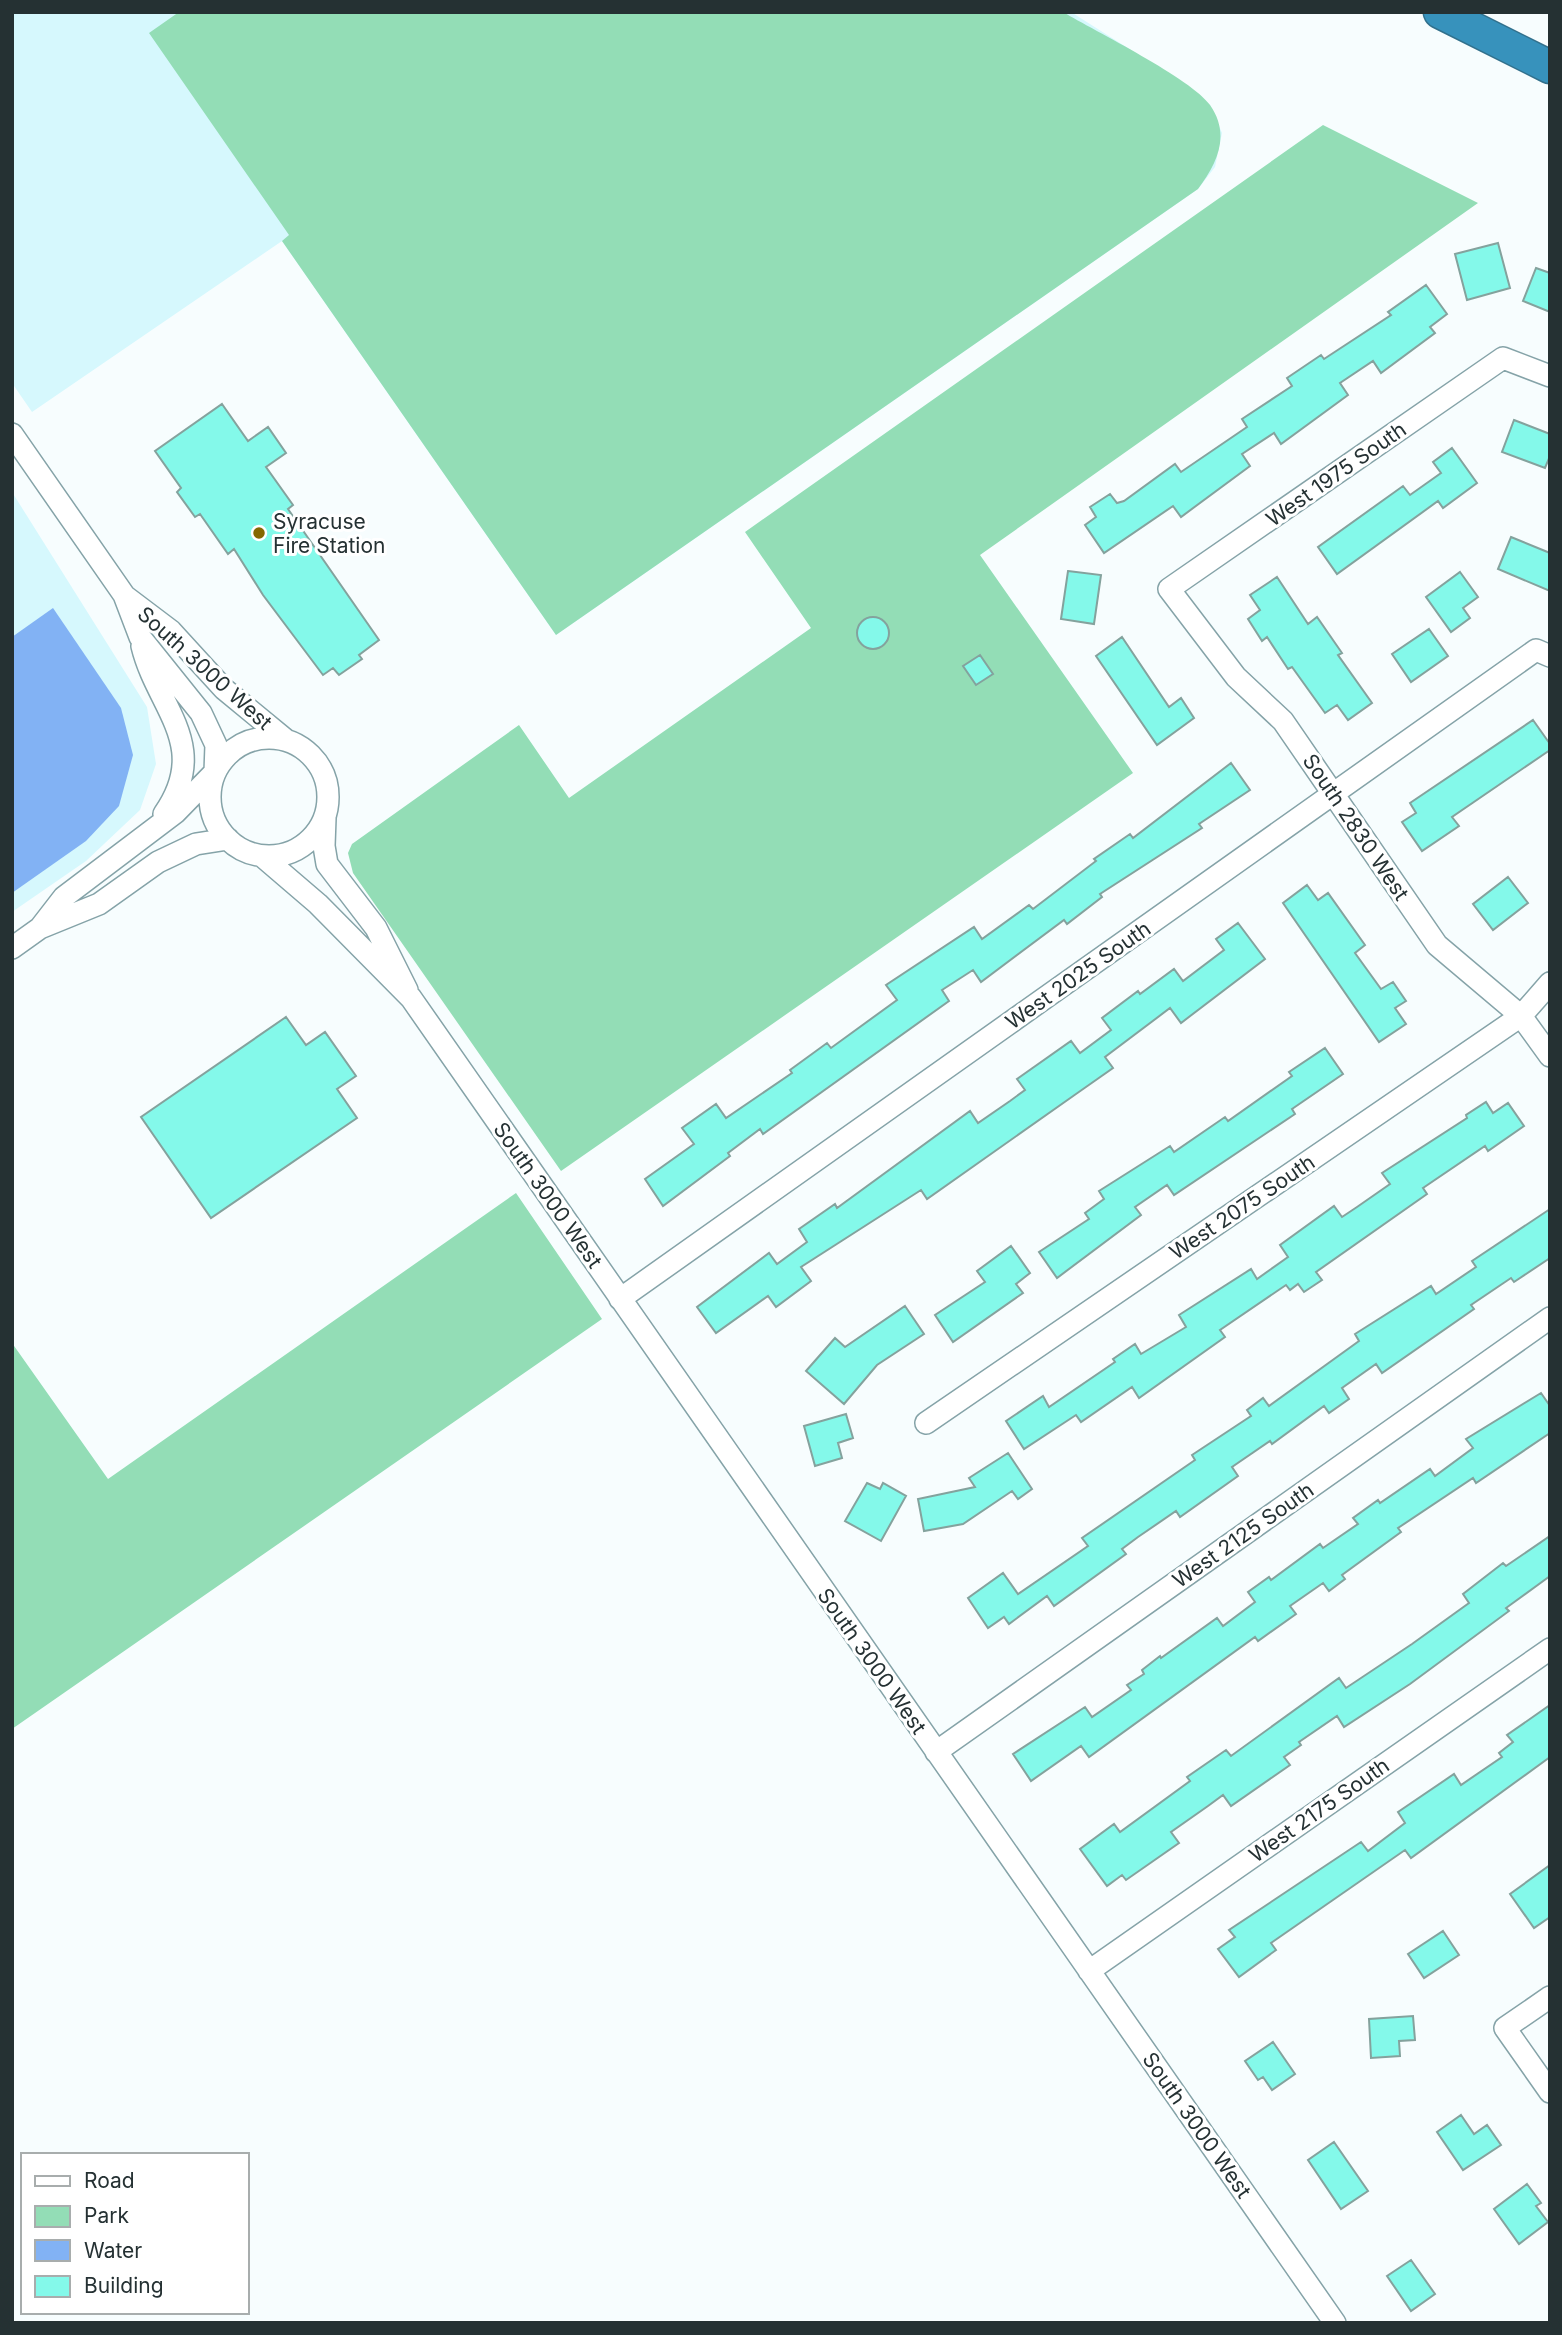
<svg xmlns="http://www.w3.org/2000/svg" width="1562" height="2335" viewBox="0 0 1562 2335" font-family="Inter,sans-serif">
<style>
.built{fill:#d6f8fd}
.green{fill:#93ddb6}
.water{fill:#82b2f4}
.building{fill:#84f9ea;stroke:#84a29d;stroke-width:2}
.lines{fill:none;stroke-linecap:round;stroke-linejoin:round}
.minor-casing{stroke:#85a3a8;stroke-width:24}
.highway-casing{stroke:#31708c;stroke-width:35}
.minor{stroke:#fff;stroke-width:21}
.highway{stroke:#3792bc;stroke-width:32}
.poi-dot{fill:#846700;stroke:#fff;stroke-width:2.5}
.labels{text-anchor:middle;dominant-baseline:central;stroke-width:6;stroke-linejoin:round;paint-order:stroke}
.street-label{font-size:21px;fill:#253133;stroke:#fff}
.poi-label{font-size:21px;fill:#253133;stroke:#fff;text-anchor:start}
</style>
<rect width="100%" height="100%" fill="#f7fdfe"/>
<!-- built -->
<path class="built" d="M12,12h1059l112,71 27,22 12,28 -7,34 -17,22 -642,446 -274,-394 -250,171 -20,-29z
M12,492l135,215 9,57 -16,46 -54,51 -74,51z"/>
<!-- green -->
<path class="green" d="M179,12h884c32,19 129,67 147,93 21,30 7,59 -12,84l-642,446 -274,-394 7,-6 -140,-202z
M1323,125l155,78 -498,352 153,218 -572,398 -208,-298 -5,-20 4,-9 167,-119 50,73 242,-170 -66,-96z
M516,1193l86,126 -590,410v-386l96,136z"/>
<!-- water -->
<path class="water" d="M53,608l68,100 12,47 -14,51 -33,35 -74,52v-256z"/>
<!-- building -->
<path class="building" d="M1498,243l12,45 -43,12 -12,-46z
M1536,268l14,5v39l-27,-11z
M1426,285l21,29 -17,13 5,6 -54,40 -8,-12 -33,22 8,12 -67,49 -7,-11 -32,21 8,12 -69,51 -8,-11 -69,47 -19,-28 11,-8 -6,-10 20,-13 7,9 7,-2 51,-37 6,8 66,-45 -5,-8 50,-33 -5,-8 34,-23 3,4 67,-44 -3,-3z
M222,404l26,37 20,-14 18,26 -20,14 27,38 -5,4 91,131 -20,15 3,4 -23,16 -6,-7 -10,7 -60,-80 -29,-46 -6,5 -28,-40 -5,3 -18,-25 4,-4 -26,-37z
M1514,420l36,14v22l-5,12 -43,-16z
M1452,448l25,35 -34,25 -5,-7 -101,73 -19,-27 85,-61 7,9 31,-22 -8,-11z
M1511,537l39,16v38l-52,-22z
M1068,571l33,4 -7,49 -33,-5z
M1460,572l18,25 -15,11 7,10 -19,14 -25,-35z
M1277,577l31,47 9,-7 25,36 -4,2 34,48 -24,17 -11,-15 -12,8 -33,-46 -4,2 -21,-32 -5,4 -14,-22 12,-9 -10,-15z
M857 633a16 16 0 1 1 32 0a16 16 0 1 1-32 0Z
M1429,629l19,27 -37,26 -19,-28z
M1122,637l47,70 12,-9 13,20 -37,27 -61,-89z
M980,655l13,19 -17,11 -13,-19z
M1533,720l17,24v6l-98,67 7,9 -37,25 -20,-29 14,-9 -6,-10z
M1231,763l19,27 -51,34 3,4 -102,66 2,3 -35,27 -3,-4 -83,62 -8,-12 -31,20 7,11 -186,133 -3,-5 -32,24 2,3 -67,50 -18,-27 49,-35 -12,-16 34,-24 10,14 66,-45 -2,-3 37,-27 4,5 66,-48 -11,-15 88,-58 8,12 47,-34 4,4 63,-48 -2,-2 36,-25 3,4z
M1508,877l20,26 -35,27 -20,-26z
M1307,885l11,15 10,-7 37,52 -10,8 26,36 12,-7 13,19 -11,7 11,16 -27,18 -96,-139z
M1238,923l27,36 -84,64 -11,-15 -65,49 8,11 -37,26 -149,105 -6,-9 -120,77 10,14 -35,26 -8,-11 -52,37 -19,-26 72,-54 8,11 30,-22 -8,-13 36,-25 2,4 133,-97 8,12 32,-22 15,-11 -8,-11 54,-38 9,12 31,-23 -9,-12 36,-27 2,3 34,-25 9,12 41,-31 -8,-11z
M286,1017l20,28 19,-13 31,44 -19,13 20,29 -146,100 -70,-101z
M1325,1048l18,26 -51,35 3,5 -121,81 -7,-10 -32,22 6,8 -84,63 -18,-26 50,-33 -4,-6 19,-14 -5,-8 71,-45 4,6 51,-35 3,4 64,-45 -3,-4z
M1486,1102l7,11 15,-10 16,23 -36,25 -3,-5 -62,42 4,6 -111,78 6,8 -18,12 -6,-8 -8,6 -4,-5 -66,45 5,7 -86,61 -7,-11 -51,35 -5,-7 -52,34 -18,-28 37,-25 6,11 66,-45 -2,-3 22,-15 6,10 45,-27 -7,-12 72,-46 6,10 31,-22 -8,-12 54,-39 8,11 15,-10 33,-23 -8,-11 85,-55 -1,-3z
M1550,1209v49l-36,24 -3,-4 -40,27 3,4 -92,64 -6,-9 -34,24 7,11 -20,14 -5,-7 -52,38 -2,-3 -38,26 6,9 -58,41 -4,-6 -38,26 -16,12 4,5 -72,52 -7,-10 -38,28 -5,-7 -16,11 -20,-30 35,-25 15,21 70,-48 -6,-8 113,-78 -3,-5 59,-39 -4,-6 16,-12 6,8 90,-65 -4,-7 76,-48 5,8 40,-27 -4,-6z
M1011,1246l19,27 -14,11 7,9 -70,49 -18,-27 50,-33 -8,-11z
M905,1306l19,28 -47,31 -33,39 -38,-33 29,-33 10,9z
M1541,1393l9,13v27l-74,50 -3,-5 -75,50 3,4 -59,43 3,4 -16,12 -6,-8 -33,23 6,8 -38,27 -3,-4 -166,120 -8,-11 -50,35 -18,-27 72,-47 7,10 39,-27 -4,-5 17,-11 -2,-4 18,-14 1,2 56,-40 6,8 32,-24 -7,-10 21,-15 2,3 49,-36 3,4 35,-24 -5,-6 25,-18 2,3 50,-34 5,7 38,-28 -7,-9z
M846,1414l7,24 -15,5 4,15 -27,8 -11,-40z
M1008,1453l24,36 -14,10 -6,-8 -49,33 -39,7 -6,-32 57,-12 -6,-9z
M867,1483l13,6 3,-6 23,13 -25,45 -36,-20z
M1550,1536v40l-44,32 3,3 -99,73 -66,43 -7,-11 -38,26 2,3 -17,12 6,8 -59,41 -8,-11 -15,11 -37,26 8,11 -53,37 -4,-5 -15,11 -27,-37 34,-25 6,8 70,-51 -3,-4 39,-27 5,6 108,-78 7,10 66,-44 57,-41 -6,-9 40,-31 3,3z
M1550,1705v52l-139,101 -6,-8 -134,93 5,7 -37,27 -21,-28 17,-12 -6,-7 132,-88 7,9 37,-28 -7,-11 56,-38 7,11 41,-28 -3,-4 14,-11 -6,-7z
M1550,1865v52l-16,11 -24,-34z
M1443,1931l16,24 -35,23 -16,-24z
M1413,2016l2,24 -16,1 1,15 -29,2 -2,-39z
M1273,2042l22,32 -23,16 -9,-13 -5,3 -13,-19z
M1461,2115l13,19 13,-9 14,20 -38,25 -26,-38z
M1334,2142l34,49 -27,18 -33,-49z
M1527,2184l14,19 -5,3 12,16 -29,22 -25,-35z
M1411,2260l24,34 -24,17 -24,-35z"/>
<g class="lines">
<!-- minor casing -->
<g class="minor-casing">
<path id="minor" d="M1550,376l-47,-18 -334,231 67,88 47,44 154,224 84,71 29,40
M12,434l112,161 16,42 61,76 15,32 -1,27 -40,41 -111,84 -24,31
M126,597l45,34 53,58 62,51
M142,646c15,62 70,99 22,168
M210 797a59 59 0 1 1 118 0a59 59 0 1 1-118 0Z
M325,818l-1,28 3,18 49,64 31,62
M262,856l56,48 93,94 924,1325
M12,948l28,-20 59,-24 59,-42 38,-18 32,-5
M620,1299l916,-649 14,6
M926,1423l595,-407 29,-33
M936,1752l614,-434
M1089,1971l461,-322
M1550,1997l-45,31 45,64"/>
</g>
<!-- highway casing -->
<g class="highway-casing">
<path id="highway" d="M1440,12l110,55"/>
</g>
<!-- minor -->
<use href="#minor" class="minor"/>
<!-- highway -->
<use href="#highway" class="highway"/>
</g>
<!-- markers -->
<circle class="poi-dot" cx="259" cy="533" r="7"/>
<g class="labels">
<!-- street labels -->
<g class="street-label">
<text transform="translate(1336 474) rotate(-35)">West 1975 South</text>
<text transform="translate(205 668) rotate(42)">South 3000 West</text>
<text transform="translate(1356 827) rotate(56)">South 2830 West</text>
<text transform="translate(1078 975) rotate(-35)">West 2025 South</text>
<text transform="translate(548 1195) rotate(55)">South 3000 West</text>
<text transform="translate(1242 1207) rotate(-34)">West 2075 South</text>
<text transform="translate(1243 1535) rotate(-35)">West 2125 South</text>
<text transform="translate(872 1661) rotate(55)">South 3000 West</text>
<text transform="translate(1319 1810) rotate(-35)">West 2175 South</text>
<text transform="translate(1197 2125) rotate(55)">South 3000 West</text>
</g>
<!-- poi labels -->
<g class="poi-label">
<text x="273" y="521">Syracuse<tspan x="273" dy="24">Fire Station</tspan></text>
</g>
</g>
<!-- border -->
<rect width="1562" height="2335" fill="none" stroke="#253133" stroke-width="28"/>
<!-- legend -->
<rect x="21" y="2153" width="228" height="161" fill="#ffffff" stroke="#a8adad" stroke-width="2"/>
<rect x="35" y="2176" width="35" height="10" fill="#ffffff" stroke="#a8adad" stroke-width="2"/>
<text x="84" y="2188" font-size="21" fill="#253133">Road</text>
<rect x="35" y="2206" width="35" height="21" fill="#93ddb6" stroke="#a8adad" stroke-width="2"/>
<text x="84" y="2223" font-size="21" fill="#253133">Park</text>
<rect x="35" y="2240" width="35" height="21" fill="#82b2f4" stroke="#a8adad" stroke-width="2"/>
<text x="84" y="2258" font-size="21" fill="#253133">Water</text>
<rect x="35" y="2276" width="35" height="21" fill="#84f9ea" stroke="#a8adad" stroke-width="2"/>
<text x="84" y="2293" font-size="21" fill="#253133">Building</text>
</svg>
